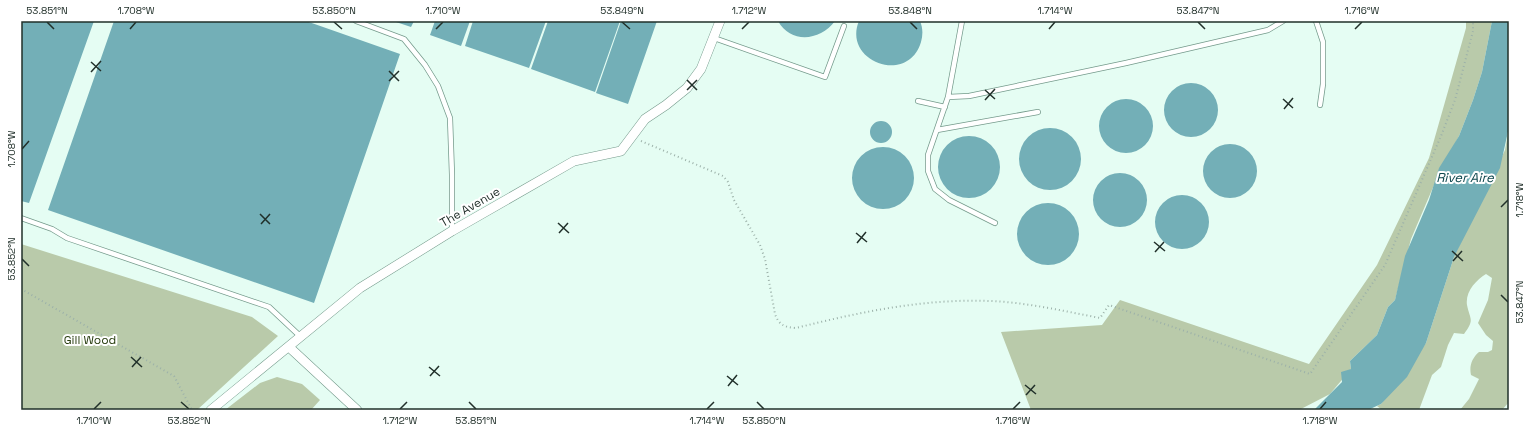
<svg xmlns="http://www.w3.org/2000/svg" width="1530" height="431" viewBox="0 0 1530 431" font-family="'Space Grotesk',sans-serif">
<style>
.green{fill:#b9caaa}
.water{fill:#73afb7}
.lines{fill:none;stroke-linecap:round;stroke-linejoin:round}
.service-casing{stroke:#749a8b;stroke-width:6}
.minor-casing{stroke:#749a8b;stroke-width:10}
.path{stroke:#9cb1a9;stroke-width:2;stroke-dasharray:1 3;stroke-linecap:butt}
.service{stroke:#fff;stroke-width:4.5}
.minor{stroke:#fff;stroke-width:9}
.ticks{fill:none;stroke:#21302a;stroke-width:1.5}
.labels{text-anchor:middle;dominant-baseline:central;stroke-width:4;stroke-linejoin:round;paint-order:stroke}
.street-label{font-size:12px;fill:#21302a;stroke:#fff}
.park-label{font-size:12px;fill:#283d0f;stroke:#fff}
.water-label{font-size:13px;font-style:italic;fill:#0d464c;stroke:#fff}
.neatline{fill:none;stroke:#21302a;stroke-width:1.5}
.ticks-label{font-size:10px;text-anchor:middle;fill:#21302a}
</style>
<rect width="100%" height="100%" fill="#e5fdf3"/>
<!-- green -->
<path class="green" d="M1466,21h26l-10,51 -9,28 -14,36 -25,49 -23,54 -16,61 -7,7 -11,28 -27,26 1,8 -21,25 -31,16h-268l-30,-78 101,-7 18,-25 189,64 68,-99 52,-107 37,-130z
M1509,127v275l-7,8h-42l9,-11 10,-20 -8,-4c-2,-9 1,-17 8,-23h9l4,-2 1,-9 -7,-6 -8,-12 10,-23 4,-22 -6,-4c-10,6 -21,18 -19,31 3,15 8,14 -3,29l-10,-1 -6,12 -7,22 -9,8 -13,35h-37l-5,-4 4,-2 45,-61 28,-86 51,-107z
M21,244l231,73 26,19 -81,74h-176z
M277,377l25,7 18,16 -9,10h-86l35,-27z"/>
<!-- water -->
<path class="water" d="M21,21h73l-65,182 -8,-2z
M114,21h192l94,33 -86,249 -266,-93z
M393,21h21l-3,6z
M435,21h35l-9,25 -31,-11z
M473,21h73l-17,47 -64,-22z
M548,21h72l-25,71 -64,-23z
M621,21h36l-29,83 -32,-11z
M778,21h57c-15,20 -44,23 -57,0z
M859,21h61c3,7 3,14 1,21 -13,44 -79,19 -62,-21z
M1492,21h17v106l-9,41 -46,89 -28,86 -19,34 -26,27 -13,6h-54l28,-28 -1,-10 10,-3 -1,-8 27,-26 11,-28 7,-7 10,-44 24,-56 10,-32 20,-32 14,-36 9,-28z
M1164 110a27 27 0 1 1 54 0a27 27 0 1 1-54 0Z
M1099 126a27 27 0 1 1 54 0a27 27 0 1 1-54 0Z
M870 132a11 11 0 1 1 22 0a11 11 0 1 1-22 0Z
M1019 159a31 31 0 1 1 62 0a31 31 0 1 1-62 0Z
M938 167a31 31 0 1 1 62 0a31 31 0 1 1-62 0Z
M1203 171a27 27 0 1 1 54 0a27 27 0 1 1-54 0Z
M852 178a31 31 0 1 1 62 0a31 31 0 1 1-62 0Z
M1093 200a27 27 0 1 1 54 0a27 27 0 1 1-54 0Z
M1155 222a27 27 0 1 1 54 0a27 27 0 1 1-54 0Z
M1017 234a31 31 0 1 1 62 0a31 31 0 1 1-62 0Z"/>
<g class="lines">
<!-- service casing -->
<g class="service-casing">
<path id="service" d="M356,21l48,18 21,26 13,21 12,32 2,57v56
M962,21l-14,76 -20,58v16l7,18 14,11 46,23
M1316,21l7,21v42l-3,21
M714,38l111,39 19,-51
M948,97l21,-1 157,-33 142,-33 15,-9
M918,101l27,6
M937,130l101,-18
M21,218l31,11 15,9 202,69 32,30"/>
</g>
<!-- minor casing -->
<g class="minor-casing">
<path id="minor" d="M289,347l68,63
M211,410l149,-122 92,-57 122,-70 47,-10 24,-32 21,-14 21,-17 14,-19 19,-48"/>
</g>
<!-- path -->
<path class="path" d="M641,141l82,35 5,6 6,18 26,45 5,14 10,55c4,11 9,13 21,14 68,-17 139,-32 210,-26 32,3 63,10 94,16l9,-13 201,69 75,-109 56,-129 14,-36 18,-69v-10
M21,289l153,87 18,34
M1506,410l3,-4"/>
<!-- service -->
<use href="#service" class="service"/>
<!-- minor -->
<use href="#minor" class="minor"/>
</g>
<!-- ticks -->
<path class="ticks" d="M47,22l7,7M334,22l8,7M622,22l8,7M910,22l7,7M1198,22l7,7M130,29l6,-7M436,29l7,-7M742,29l7,-7M1049,29l6,-7M1355,29l7,-7M91,62l10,9M389,71l10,10M91,72l10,-11M687,80l10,10M389,81l10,-10M687,90l10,-10M985,90l10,9M1283,99l10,9M985,100l10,-11M1284,109l9,-11M22,149l7,-8M1501,207l7,-7M260,214l10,10M558,223l11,10M261,224l9,-10M559,233l9,-10M856,233l11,9M1154,242l11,9M857,243l9,-11M1452,251l11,10M1155,252l9,-10M22,259l7,7M1453,261l9,-10M1501,295l7,7M131,357l11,10M132,367l9,-10M429,367l11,9M430,376l9,-10M727,376l11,9M1025,385l11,9M728,386l9,-11M1026,395l9,-10M181,402l8,7M469,402l7,7M757,402l7,7M94,409l7,-7M400,409l7,-7M707,409l7,-7M1013,409l7,-7M1320,409l6,-7"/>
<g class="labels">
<!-- street labels -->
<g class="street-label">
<text transform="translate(470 207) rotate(-30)">The Avenue</text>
</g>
<!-- park labels -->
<g class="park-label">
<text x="90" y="340">Gill Wood</text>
</g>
<!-- water labels -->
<g class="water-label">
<text x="1465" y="177">River Aire</text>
</g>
</g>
<!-- border -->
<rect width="1530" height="431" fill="none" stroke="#ffffff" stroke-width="44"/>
<rect x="22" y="22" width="1486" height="387" class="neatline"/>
<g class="ticks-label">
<text x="47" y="14">53.851°N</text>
<text x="136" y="14">1.708°W</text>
<text x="334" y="14">53.850°N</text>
<text x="443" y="14">1.710°W</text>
<text x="622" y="14">53.849°N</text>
<text x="749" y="14">1.712°W</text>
<text x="910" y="14">53.848°N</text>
<text x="1055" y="14">1.714°W</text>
<text x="1198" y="14">53.847°N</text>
<text x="1362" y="14">1.716°W</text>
<text transform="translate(11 149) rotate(-90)" y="4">1.708°W</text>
<text transform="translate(1519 200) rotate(-90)" y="4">1.718°W</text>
<text transform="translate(11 259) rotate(-90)" y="4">53.852°N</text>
<text transform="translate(1519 302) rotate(-90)" y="4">53.847°N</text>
<text x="94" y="424">1.710°W</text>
<text x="189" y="424">53.852°N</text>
<text x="400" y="424">1.712°W</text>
<text x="476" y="424">53.851°N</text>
<text x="707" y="424">1.714°W</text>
<text x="764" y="424">53.850°N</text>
<text x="1013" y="424">1.716°W</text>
<text x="1320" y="424">1.718°W</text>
</g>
</svg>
